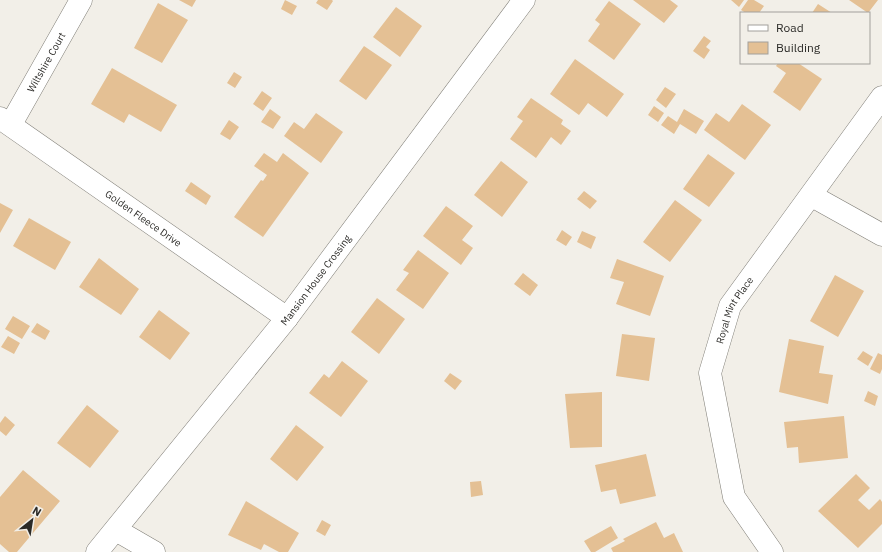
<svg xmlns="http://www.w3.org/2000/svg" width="882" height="552" viewBox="0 0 882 552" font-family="'IBM Plex Sans',sans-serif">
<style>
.building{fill:#e4c094}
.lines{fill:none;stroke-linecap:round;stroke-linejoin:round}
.minor-casing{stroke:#817f78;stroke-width:23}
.minor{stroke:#fff;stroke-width:22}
.labels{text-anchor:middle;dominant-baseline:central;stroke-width:3;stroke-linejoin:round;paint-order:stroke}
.street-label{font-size:10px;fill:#2b2a27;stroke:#f2efe8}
</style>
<rect width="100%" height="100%" fill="#f2efe8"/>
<!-- building -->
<path class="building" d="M179,0h17l-4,7z
M285,0l12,6 -5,9 -11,-6z
M318,0h14l1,1 -6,9 -11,-7z
M633,0h37l8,6 -14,17z
M731,0h13l-5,7z
M748,0h6l10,6 -5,7h-13l-5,-3z
M849,0h29l-10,13z
M609,1l32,23 -27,36 -26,-19 12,-17 -5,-4z
M158,3l30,17 -26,43 -28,-15z
M818,4l14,9h-20z
M396,7l26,19 -22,31 -27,-20z
M704,36l7,5 -5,6 4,3 -6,9 -11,-8z
M364,46l28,19 -26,35 -27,-19z
M575,59l49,35 -17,23 -19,-14 -9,12 -29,-21z
M778,63h20l24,16 -22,32 -27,-19 13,-19 -10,-7z
M112,68l65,37 -16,27 -32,-18 -5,9 -33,-19z
M234,72l8,5 -7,11 -8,-5z
M665,87l11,7 -10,14 -10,-8z
M262,91l10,7 -9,13 -10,-7z
M531,98l32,22 -2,4 10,7 -10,14 -10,-8 -15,21 -26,-19 13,-18 -6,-4z
M742,104l29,21 -26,35 -41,-30 12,-17 13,9z
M654,106l10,7 -6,9 -10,-7z
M270,109l11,8 -8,12 -12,-7z
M684,109l20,12 -8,13 -16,-10 -6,10 -13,-9 7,-9 9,6z
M316,113l27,19 -22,31 -37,-27 10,-14 10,7z
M229,120l10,7 -9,13 -10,-6z
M264,153l13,9 6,-9 26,20 -46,64 -29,-20 27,-37 2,1 4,-6 -13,-9z
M708,154l27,19 -26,34 -26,-18z
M501,161l27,21 -26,35 -28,-22z
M191,182l20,14 -5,9 -21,-14z
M584,191l13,10 -7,8 -13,-10z
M675,200l27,20 -32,42 -27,-20z
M0,203l13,7 -13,23z
M446,206l27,20 -11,14 11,8 -12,17 -38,-29z
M29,218l42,24 -16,28 -42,-24z
M562,230l10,7 -6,9 -10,-6z
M582,231l14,6 -5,12 -14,-7z
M418,250l31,23 -26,36 -27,-19 13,-17 -6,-3z
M99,258l40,31 -18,26 -42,-28z
M617,259l47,17 -14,40 -34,-12 8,-22 -14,-4z
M523,273l15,12 -8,11 -16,-12z
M835,275l29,16 -26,46 -28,-16z
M377,298l28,21 -26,35 -28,-22z
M159,310l31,23 -20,27 -31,-23z
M13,316l17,10 -8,13 -17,-10z
M37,323l13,8 -5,9 -14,-8z
M622,334l33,4 -6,43 -33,-5z
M8,336l12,7 -6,11 -13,-7z
M789,339l35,7 -5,27 14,2 -5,29 -49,-12z
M863,351l10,6 -5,9 -11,-7z
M878,353l4,2v14l-2,5 -10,-5z
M342,361l26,20 -27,36 -32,-24 15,-19 5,4z
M450,373l12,8 -7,9 -11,-9z
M868,391l10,5 -3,10 -11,-5z
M602,392v55l-32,1 -5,-54z
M87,405l32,26 -29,37 -33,-25z
M5,416l10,9 -9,11 -6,-5v-8z
M844,416l4,42 -49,5 -1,-16 -11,1 -3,-26z
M296,425l28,22 -27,34 -27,-22z
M646,454l10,42 -36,8 -4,-15 -15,3 -6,-27z
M23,470l37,31 -43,51h-8l-9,-8v-47z
M856,474l14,14 -12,12 11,10 11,-11 2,3v22l-24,24 -40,-37z
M481,481l2,14 -12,2 -1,-15z
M246,501l53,32 -11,19h-9l-15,-8 -3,6 -33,-15z
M322,520l9,5 -6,11 -9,-5z
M656,522l8,16 10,-5 9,19h-70l-2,-4 14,-7 -2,-2z
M611,526l7,12 -23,14h-4l-7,-11z"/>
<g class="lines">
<!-- minor casing -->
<g class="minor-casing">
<g id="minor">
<path id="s1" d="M0,118l287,200"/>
<path id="s2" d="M11,124l70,-124"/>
<path d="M812,196l70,39"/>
<path d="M116,530l38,22"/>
<path id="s3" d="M97,552l190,-234 237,-318"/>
<path id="s4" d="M772,552l-38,-55 -24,-124 20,-67 152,-209"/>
</g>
</g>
<!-- minor -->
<use href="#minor" class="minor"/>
</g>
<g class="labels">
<!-- street labels -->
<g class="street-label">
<text stroke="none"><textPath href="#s2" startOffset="71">Wiltshire Court</textPath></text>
<text stroke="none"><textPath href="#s1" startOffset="175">Golden Fleece Drive</textPath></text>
<text stroke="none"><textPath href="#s3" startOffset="349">Mansion House Crossing</textPath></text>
<text stroke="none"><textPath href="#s4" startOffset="261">Royal Mint Place</textPath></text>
</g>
</g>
<!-- legend -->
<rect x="740" y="12" width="130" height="52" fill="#f2efe8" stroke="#a2a09b"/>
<rect x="748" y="25" width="20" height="6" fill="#ffffff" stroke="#a2a09b"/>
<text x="776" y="32" font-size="12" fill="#2b2a27">Road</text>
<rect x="748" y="42" width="20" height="12" fill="#e4c094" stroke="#a2a09b"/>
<text x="776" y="52" font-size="12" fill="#2b2a27">Building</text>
<!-- north arrow -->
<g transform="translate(32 520) rotate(30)" stroke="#f2efe8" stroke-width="3" paint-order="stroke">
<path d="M0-3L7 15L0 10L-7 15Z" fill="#2b2a27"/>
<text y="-6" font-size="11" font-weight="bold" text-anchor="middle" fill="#2b2a27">N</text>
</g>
</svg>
